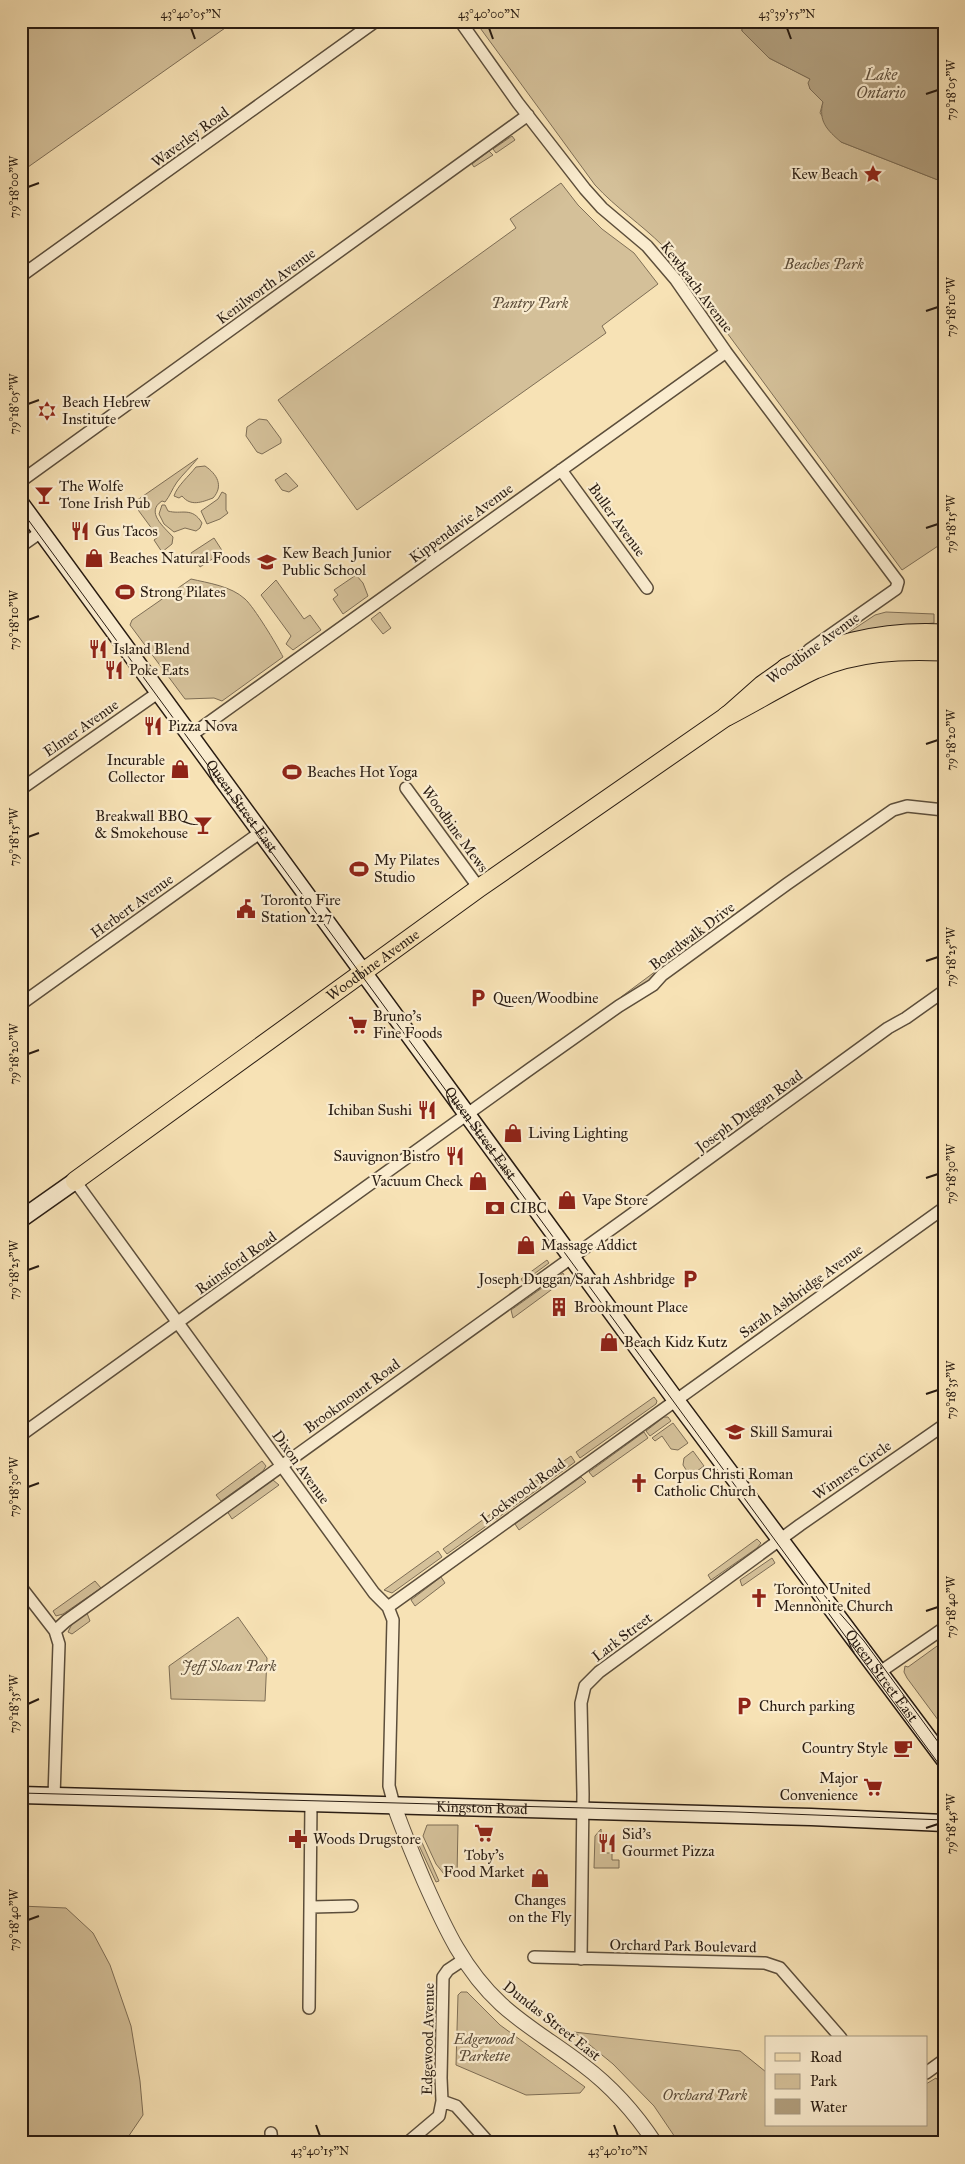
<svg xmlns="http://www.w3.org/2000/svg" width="965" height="2164" viewBox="0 0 965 2164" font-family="'IM FELL Great Primer',serif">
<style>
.green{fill:#d4c099;stroke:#7e6e56}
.water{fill:#b19f7e;stroke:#7b6b53}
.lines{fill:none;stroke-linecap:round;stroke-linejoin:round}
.minor-casing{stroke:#5c4e3b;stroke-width:14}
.tertiary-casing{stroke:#5c4e3b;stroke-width:16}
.secondary-casing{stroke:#291c12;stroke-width:19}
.primary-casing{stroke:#291c12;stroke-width:20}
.trunk-casing{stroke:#291c12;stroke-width:21}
.minor{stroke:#faeccf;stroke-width:11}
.tertiary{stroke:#faeccf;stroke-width:14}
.secondary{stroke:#faeccf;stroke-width:16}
.primary{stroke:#f7e2b5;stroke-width:18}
.trunk{stroke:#f7e2b5;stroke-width:19}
.tram{stroke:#291c12;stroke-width:1}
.ticks{fill:none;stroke:#291c12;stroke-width:2}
.labels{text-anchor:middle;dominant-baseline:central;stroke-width:4.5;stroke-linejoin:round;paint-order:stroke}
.street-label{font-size:15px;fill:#291c12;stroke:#faeccf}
.poi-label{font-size:15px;fill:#291c12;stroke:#faeccf;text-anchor:start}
.park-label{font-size:15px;font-style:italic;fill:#5c4d3a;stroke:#faeccf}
.water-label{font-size:16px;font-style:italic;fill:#5f503d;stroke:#faeccf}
.neatline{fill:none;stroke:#291c12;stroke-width:2}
.ticks-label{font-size:12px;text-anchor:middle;fill:#291c12}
</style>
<rect width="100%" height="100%" fill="#f7e2b5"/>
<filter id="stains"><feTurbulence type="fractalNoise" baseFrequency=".004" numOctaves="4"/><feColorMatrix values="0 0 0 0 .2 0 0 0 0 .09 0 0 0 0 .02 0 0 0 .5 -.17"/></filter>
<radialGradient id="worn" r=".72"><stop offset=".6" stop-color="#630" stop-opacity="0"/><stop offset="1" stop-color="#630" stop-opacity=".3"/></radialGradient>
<!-- green -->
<path class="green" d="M21,21h214l-214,151z
M475,21h267v10l27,27 41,21v10l13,13 -3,11 21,29 97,38 6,5v357l-42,28 -239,-324c-22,-22 -47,-38 -68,-61z
M512,136l3,4 -19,13 -3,-4z
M489,151l4,4 -19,12 -2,-3z
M561,183l17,22 24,24 32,24 24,31 -56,42 4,7 -249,177 -79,-110 238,-172 -6,-9z
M259,419l8,1 14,19v4l-19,11 -5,-2 -11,-16 1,-9z
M198,458c-7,9 -15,16 -21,24 -5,7 -7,14 -12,20l-3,-1c-17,11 2,26 11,36l-1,7 -10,8 -8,-12 4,-3 -25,-34z
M205,466c12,8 19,20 8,32 -11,4 -22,9 -31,-2l-3,2 -5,-2c3,-10 15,-20 22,-29z
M286,473l12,13 -9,6 -7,-2 -7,-10z
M222,492l4,2v16l2,3 -8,6 -13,5 -6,-13 17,-12z
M162,505h3l3,6c13,4 24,-5 34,12l-2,5 -4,3 -11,-3 -11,4 -10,-8 -5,-10z
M214,538l9,14 -23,15 -9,-14z
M356,575l7,8 5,13 -25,18 -10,-15 5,-4 -4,-5z
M191,579c17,4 40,7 54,20 9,8 32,46 38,58l-61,44 -8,-3 -29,1 -55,-74 2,-5z
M276,580l28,39 6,-4 11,15 -28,20 -7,-6 5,-8 -30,-41z
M380,612l11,16 -8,6 -12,-15z
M886,612l48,2v9l-62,6 -24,4 27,-18z
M656,971c-7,12 -21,22 -35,26z
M547,1260l2,3 -26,19 -2,-3z
M563,1273l3,6 -53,39 -2,-8z
M654,1397l3,4 -1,3 -76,54 -4,-6z
M664,1417h4l3,4 -21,15 -4,-5z
M673,1423l15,20 -10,7 -7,-1 -9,-13 -7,5 -3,-3z
M644,1432l4,6 -55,39 -4,-5z
M693,1451l11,15 -14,10 -7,-11 1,-7z
M571,1456l4,6 -29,21 -5,-6z
M262,1461l4,5 -3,5 -42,30 -5,-6z
M581,1477l5,5 -67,48 -4,-6z
M273,1480l6,5 -47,34 -5,-8z
M537,1480l4,7 -94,67 -4,-5z
M757,1539l4,4 -4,5 -46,32 -3,-5z
M438,1551l4,6 -50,36 -8,-3z
M772,1558l3,5 -33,23 -2,-6z
M441,1577l4,6 -30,23 -4,-6z
M95,1581l6,7 -38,26 -7,2 -3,-5z
M87,1613l3,8 -18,13 -4,-2 4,-8z
M238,1617l29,41 -2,43 -94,-2 -2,-33z
M944,1641v87l-37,-50 -3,-6 1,-6 3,1z
M427,1825h31l-1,50 -13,-1 -8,-10 -13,-28z
M601,1829l1,24h10v7h7v8h-25l1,-32z
M420,1838l19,43 -3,1 -20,-43z
M21,1906l45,2 27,25 17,32 21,61 9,55 3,34 -19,28h-103z
M461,1992h6l33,33 85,62 -5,6 -54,2 -70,-30 2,-70z
M574,2032l166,19 26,21v53h160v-41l10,-6 8,10v55h-265l-25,-37 -41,-42z"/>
<!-- water -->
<path class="water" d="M742,21h202v164l-6,-5 -97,-38c-14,-12 -23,-21 -18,-40l-13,-13 -2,-6 2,-4 -41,-21 -27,-27z"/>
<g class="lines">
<!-- minor casing -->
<g class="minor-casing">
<path id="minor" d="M460,21l58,82 67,86 17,19 45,38 29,34 50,72 172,230 -2,7 -87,61
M21,276l355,-255
M561,470l86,118
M21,481l507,-366
M21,546l20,-14
M190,736l536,-384
M406,788l73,100
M21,789l138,-97
M21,1004l240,-172
M75,1181l299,412 14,14 5,13 -4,166 5,19
M21,1435l509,-366 89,-63 34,-21 9,-10 125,-91 106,-74 14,-4 37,4
M21,1587l34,44 4,13 -5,153
M388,1607l556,-399
M55,1631l11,-10 587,-422 235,-171 18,-10 38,-27
M880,1672l64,-44
M312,1907l40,-1
M534,1957l231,6 15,5 61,70
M581,1959l2,-165 -2,-91 4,-17 14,-14 201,-147 144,-100
M309,2008l2,-205
M926,2073l18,-13
M442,2101l14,5 33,37
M271,2133l1,10
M407,2143l32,-27 3,-15 -1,-23 2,-101 5,-7 15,-10"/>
</g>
<!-- tertiary casing -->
<g class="tertiary-casing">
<path id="tertiary" d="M394,1805c9,27 20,52 31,78 20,45 39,87 76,121 25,23 55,40 82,61 28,21 53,49 72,78"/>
</g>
<!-- secondary casing -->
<g class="secondary-casing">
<g id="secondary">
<path id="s1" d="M21,504l654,895 269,360"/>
<path d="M21,1219l54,-38"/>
<path id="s2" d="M21,1795l790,22 133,6"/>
</g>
</g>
<!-- primary casing -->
<g class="primary-casing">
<g id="primary">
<path id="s3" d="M75,1181l404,-293 248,-172 35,-31 24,-17"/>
</g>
</g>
<!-- trunk casing -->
<g class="trunk-casing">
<path id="trunk" d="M786,668c50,-27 101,-37 158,-34
M727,716c29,-15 58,-33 88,-47 41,-18 85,-20 129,-18"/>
</g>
<!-- minor -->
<use href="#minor" class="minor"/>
<!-- tertiary -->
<use href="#tertiary" class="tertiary"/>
<!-- secondary -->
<use href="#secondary" class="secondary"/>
<!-- primary -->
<use href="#primary" class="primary"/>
<!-- trunk -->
<use href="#trunk" class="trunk"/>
<!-- tram -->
<path class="tram" d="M21,510l923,1261
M823,1594l41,47 80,109
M21,1793l716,19 207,8"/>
</g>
<!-- ticks -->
<path class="ticks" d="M191,28l4,11M489,28l4,11M787,28l4,11M926,94l12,-4M28,187l11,-4M926,311l12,-4M28,404l11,-4M926,528l12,-4M28,620l11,-4M926,744l12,-4M28,837l11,-4M926,961l12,-4M28,1054l11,-4M926,1178l12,-4M28,1270l11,-4M926,1394l12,-4M28,1487l11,-4M926,1611l12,-4M28,1704l11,-5M926,1828l12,-4M28,1920l11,-4M316,2125l4,11M614,2125l4,11"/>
<!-- icons -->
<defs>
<g id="sight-bare" transform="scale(1.5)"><path d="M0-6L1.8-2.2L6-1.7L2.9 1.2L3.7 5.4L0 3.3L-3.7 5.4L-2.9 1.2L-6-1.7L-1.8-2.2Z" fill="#8f2418" stroke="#faeccf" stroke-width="2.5" paint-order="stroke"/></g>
<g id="synagogue-bare" transform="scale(1.5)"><path d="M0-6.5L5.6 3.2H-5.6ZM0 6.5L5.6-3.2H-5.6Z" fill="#8f2418" stroke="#faeccf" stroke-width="2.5" paint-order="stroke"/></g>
<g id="bar-bare" transform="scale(1.5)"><path d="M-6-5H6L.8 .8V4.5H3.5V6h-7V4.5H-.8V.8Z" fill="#8f2418" stroke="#faeccf" stroke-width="2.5" paint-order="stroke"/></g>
<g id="restaurant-bare" transform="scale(1.5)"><path d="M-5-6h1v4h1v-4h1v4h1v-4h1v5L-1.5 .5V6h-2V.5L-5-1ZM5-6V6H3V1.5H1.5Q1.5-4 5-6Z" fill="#8f2418" stroke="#faeccf" stroke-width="2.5" paint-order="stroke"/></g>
<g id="shop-bare" transform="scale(1.5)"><path d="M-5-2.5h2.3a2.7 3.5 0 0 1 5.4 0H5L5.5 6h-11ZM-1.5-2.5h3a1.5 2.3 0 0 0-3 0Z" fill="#8f2418" stroke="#faeccf" stroke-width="2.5" paint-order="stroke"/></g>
<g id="school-bare" transform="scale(1.5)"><path d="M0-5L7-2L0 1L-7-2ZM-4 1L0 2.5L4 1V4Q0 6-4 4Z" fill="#8f2418" stroke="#faeccf" stroke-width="2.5" paint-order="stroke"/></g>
<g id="stadium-bare" transform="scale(1.5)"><path d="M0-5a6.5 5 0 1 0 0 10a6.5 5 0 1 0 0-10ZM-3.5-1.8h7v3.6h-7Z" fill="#8f2418" stroke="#faeccf" stroke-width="2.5" paint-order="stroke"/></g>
<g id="civic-bare" transform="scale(1.5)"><path d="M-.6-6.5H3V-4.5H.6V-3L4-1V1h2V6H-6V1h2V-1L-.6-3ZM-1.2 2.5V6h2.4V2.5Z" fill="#8f2418" stroke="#faeccf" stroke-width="2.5" paint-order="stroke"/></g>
<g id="parking-bare" transform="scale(1.5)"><path d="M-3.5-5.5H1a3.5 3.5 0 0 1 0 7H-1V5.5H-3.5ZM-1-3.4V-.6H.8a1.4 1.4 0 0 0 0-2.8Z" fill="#8f2418" stroke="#faeccf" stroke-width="2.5" paint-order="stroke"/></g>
<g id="supermarket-bare" transform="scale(1.5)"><path d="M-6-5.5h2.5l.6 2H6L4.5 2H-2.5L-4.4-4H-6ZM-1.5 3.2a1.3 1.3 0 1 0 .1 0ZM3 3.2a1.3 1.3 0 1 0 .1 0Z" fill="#8f2418" stroke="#faeccf" stroke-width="2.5" paint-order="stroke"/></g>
<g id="bank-bare" transform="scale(1.5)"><path d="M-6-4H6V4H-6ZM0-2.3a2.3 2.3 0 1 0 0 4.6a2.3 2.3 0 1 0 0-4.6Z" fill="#8f2418" stroke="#faeccf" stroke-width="2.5" paint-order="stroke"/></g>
<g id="building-bare" transform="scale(1.5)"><path d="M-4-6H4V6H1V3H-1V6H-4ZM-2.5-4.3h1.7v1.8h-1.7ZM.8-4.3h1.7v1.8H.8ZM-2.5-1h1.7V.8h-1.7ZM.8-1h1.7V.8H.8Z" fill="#8f2418" stroke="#faeccf" stroke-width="2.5" paint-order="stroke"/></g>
<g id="church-bare" transform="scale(1.5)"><path d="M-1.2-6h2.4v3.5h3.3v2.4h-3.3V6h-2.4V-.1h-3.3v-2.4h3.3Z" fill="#8f2418" stroke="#faeccf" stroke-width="2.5" paint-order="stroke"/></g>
<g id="cafe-bare" transform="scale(1.5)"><path d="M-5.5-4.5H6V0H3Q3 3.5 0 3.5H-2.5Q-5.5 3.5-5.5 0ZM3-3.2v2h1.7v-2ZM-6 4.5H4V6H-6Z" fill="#8f2418" stroke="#faeccf" stroke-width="2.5" paint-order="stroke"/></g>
<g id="pharmacy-bare" transform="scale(1.5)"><path d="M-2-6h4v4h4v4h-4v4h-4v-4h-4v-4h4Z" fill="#8f2418" stroke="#faeccf" stroke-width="2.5" paint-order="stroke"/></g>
</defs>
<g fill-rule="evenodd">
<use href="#sight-bare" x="873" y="174"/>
<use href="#synagogue-bare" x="47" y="411"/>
<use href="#bar-bare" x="44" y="495"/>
<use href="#restaurant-bare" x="80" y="531"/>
<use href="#shop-bare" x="94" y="558"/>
<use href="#school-bare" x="267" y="562"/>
<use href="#stadium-bare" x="125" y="592"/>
<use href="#restaurant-bare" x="98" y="649"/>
<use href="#restaurant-bare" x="114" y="670"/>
<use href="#restaurant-bare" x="153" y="726"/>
<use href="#shop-bare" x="180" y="769"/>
<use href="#stadium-bare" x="292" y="772"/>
<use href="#bar-bare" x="203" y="825"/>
<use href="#stadium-bare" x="359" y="869"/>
<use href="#civic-bare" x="246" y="909"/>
<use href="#parking-bare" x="478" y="998"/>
<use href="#supermarket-bare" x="358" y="1025"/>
<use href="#restaurant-bare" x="427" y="1110"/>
<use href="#shop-bare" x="513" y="1133"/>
<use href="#restaurant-bare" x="455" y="1156"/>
<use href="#shop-bare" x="478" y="1181"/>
<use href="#shop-bare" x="567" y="1200"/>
<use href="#bank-bare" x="495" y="1208"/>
<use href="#shop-bare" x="526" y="1245"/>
<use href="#parking-bare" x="690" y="1279"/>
<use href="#building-bare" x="559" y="1307"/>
<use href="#shop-bare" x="609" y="1342"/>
<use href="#school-bare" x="735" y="1432"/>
<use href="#church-bare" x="639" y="1483"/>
<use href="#church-bare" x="759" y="1598"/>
<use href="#parking-bare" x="744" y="1706"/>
<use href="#cafe-bare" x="903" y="1748"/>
<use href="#supermarket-bare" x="873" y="1787"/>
<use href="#supermarket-bare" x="484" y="1833"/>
<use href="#pharmacy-bare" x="298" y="1839"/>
<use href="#restaurant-bare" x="607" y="1843"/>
<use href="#shop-bare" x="540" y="1878"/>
</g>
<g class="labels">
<!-- street labels -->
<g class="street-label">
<text transform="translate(190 137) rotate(-36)">Waverley Road</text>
<text transform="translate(266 286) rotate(-36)">Kenilworth Avenue</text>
<text transform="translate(697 287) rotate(53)">Kewbeach Avenue</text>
<text transform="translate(617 520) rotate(54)">Buller Avenue</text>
<text transform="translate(461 523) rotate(-36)">Kippendavie Avenue</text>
<text transform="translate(813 648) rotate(-36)">Woodbine Avenue</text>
<text transform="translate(81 728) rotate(-35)">Elmer Avenue</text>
<text stroke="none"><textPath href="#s1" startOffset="374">Queen Street East</textPath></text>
<text transform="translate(455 829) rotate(54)">Woodbine Mews</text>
<text transform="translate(132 906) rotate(-36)">Herbert Avenue</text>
<text transform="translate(692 936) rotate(-37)">Boardwalk Drive</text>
<text stroke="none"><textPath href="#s3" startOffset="368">Woodbine Avenue</textPath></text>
<text transform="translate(749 1111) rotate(-36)">Joseph Duggan Road</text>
<text stroke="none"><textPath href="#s1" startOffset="779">Queen Street East</textPath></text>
<text transform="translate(236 1263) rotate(-36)">Rainsford Road</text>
<text transform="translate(801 1291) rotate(-36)">Sarah Ashbridge Avenue</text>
<text transform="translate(352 1396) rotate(-36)">Brookmount Road</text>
<text transform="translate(301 1467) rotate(54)">Dixon Avenue</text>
<text transform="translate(852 1470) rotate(-35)">Winners Circle</text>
<text transform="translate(523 1491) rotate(-36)">Lockwood Road</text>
<text transform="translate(622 1637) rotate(-37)">Lark Street</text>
<text stroke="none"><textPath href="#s1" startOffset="1454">Queen Street East</textPath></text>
<text stroke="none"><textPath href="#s2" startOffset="461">Kingston Road</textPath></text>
<text transform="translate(683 1946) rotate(1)">Orchard Park Boulevard</text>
<text transform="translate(552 2021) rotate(38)">Dundas Street East</text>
<text transform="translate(428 2039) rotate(-89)">Edgewood Avenue</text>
</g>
<!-- poi labels -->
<g class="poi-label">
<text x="858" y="174" text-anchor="end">Kew Beach</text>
<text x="62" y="402">Beach Hebrew<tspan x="62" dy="17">Institute</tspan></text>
<text x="59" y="486">The Wolfe<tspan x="59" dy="17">Tone Irish Pub</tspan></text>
<text x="95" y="531">Gus Tacos</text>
<text x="282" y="553">Kew Beach Junior<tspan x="282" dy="17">Public School</tspan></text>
<text x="109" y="558">Beaches Natural Foods</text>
<text x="140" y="592">Strong Pilates</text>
<text x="113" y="649">Island Blend</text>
<text x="129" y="670">Poke Eats</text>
<text x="168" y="726">Pizza Nova</text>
<text x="165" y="760" text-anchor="end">Incurable<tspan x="165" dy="17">Collector</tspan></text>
<text x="307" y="772">Beaches Hot Yoga</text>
<text x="188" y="816" text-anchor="end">Breakwall BBQ<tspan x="188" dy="17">&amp; Smokehouse</tspan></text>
<text x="374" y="860">My Pilates<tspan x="374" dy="17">Studio</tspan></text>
<text x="261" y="900">Toronto Fire<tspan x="261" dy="17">Station 227</tspan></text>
<text x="493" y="998">Queen/Woodbine</text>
<text x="373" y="1016">Bruno’s<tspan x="373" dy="17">Fine Foods</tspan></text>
<text x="412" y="1110" text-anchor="end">Ichiban Sushi</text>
<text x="528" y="1133">Living Lighting</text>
<text x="440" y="1156" text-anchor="end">Sauvignon Bistro</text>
<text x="463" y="1181" text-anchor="end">Vacuum Check</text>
<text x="582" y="1200">Vape Store</text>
<text x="510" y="1208">CIBC</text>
<text x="541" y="1245">Massage Addict</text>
<text x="675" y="1279" text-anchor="end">Joseph Duggan/Sarah Ashbridge</text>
<text x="574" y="1307">Brookmount Place</text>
<text x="624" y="1342">Beach Kidz Kutz</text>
<text x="750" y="1432">Skill Samurai</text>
<text x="654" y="1474">Corpus Christi Roman<tspan x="654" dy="17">Catholic Church</tspan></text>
<text x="774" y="1589">Toronto United<tspan x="774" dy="17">Mennonite Church</tspan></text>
<text x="759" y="1706">Church parking</text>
<text x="888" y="1748" text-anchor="end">Country Style</text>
<text x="858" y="1778" text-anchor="end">Major<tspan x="858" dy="17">Convenience</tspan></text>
<text x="622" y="1834">Sid's<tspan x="622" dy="17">Gourmet Pizza</tspan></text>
<text x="313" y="1839">Woods Drugstore</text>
<text x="484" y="1855" text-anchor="middle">Toby's<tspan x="484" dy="17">Food Market</tspan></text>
<text x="540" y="1900" text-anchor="middle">Changes<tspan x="540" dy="17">on the Fly</tspan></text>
</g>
<!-- park labels -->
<g class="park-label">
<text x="824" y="264">Beaches Park</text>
<text x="530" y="303">Pantry Park</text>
<text x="229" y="1666">Jeff Sloan Park</text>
<text x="484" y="2039">Edgewood<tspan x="484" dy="17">Parkette</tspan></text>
<text x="705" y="2095">Orchard Park</text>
</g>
<!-- water labels -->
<g class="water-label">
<text x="881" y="74">Lake<tspan x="881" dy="18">Ontario</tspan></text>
</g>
</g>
<!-- margin -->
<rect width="965" height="2164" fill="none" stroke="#f7e2b5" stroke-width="55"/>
<!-- legend -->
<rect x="765" y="2036" width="162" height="90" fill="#faeccf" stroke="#a69983"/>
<rect x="775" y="2053" width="25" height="8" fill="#f7e2b5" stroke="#a69983"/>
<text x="810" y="2062" font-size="15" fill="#291c12">Road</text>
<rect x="775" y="2074" width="25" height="15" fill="#d4c099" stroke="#a69983"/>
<text x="810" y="2086" font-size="15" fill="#291c12">Park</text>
<rect x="775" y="2099" width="25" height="15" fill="#b19f7e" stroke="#a69983"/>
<text x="810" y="2112" font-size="15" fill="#291c12">Water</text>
<rect x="28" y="28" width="910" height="2108" class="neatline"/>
<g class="ticks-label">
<text x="191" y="18">43°40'05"N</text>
<text x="489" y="18">43°40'00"N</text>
<text x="787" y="18">43°39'55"N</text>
<text transform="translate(951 90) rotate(-90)" y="4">79°18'05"W</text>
<text transform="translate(14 187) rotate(-90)" y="4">79°18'00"W</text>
<text transform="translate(951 307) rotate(-90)" y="4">79°18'10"W</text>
<text transform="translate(14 404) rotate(-90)" y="4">79°18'05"W</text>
<text transform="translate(951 524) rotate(-90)" y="4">79°18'15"W</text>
<text transform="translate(14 620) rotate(-90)" y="4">79°18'10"W</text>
<text transform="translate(951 740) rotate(-90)" y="4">79°18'20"W</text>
<text transform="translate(14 837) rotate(-90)" y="4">79°18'15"W</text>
<text transform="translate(951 957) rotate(-90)" y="4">79°18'25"W</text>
<text transform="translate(14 1054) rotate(-90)" y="4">79°18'20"W</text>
<text transform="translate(951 1174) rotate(-90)" y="4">79°18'30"W</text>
<text transform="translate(14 1270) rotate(-90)" y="4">79°18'25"W</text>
<text transform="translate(951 1390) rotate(-90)" y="4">79°18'35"W</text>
<text transform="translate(14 1487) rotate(-90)" y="4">79°18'30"W</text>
<text transform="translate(951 1607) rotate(-90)" y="4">79°18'40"W</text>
<text transform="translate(14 1704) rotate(-90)" y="4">79°18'35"W</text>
<text transform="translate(951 1824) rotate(-90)" y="4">79°18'45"W</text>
<text transform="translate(14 1920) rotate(-90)" y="4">79°18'40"W</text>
<text x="320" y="2155">43°40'15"N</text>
<text x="618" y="2155">43°40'10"N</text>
</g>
<rect width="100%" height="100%" filter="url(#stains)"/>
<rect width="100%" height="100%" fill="url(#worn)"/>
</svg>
